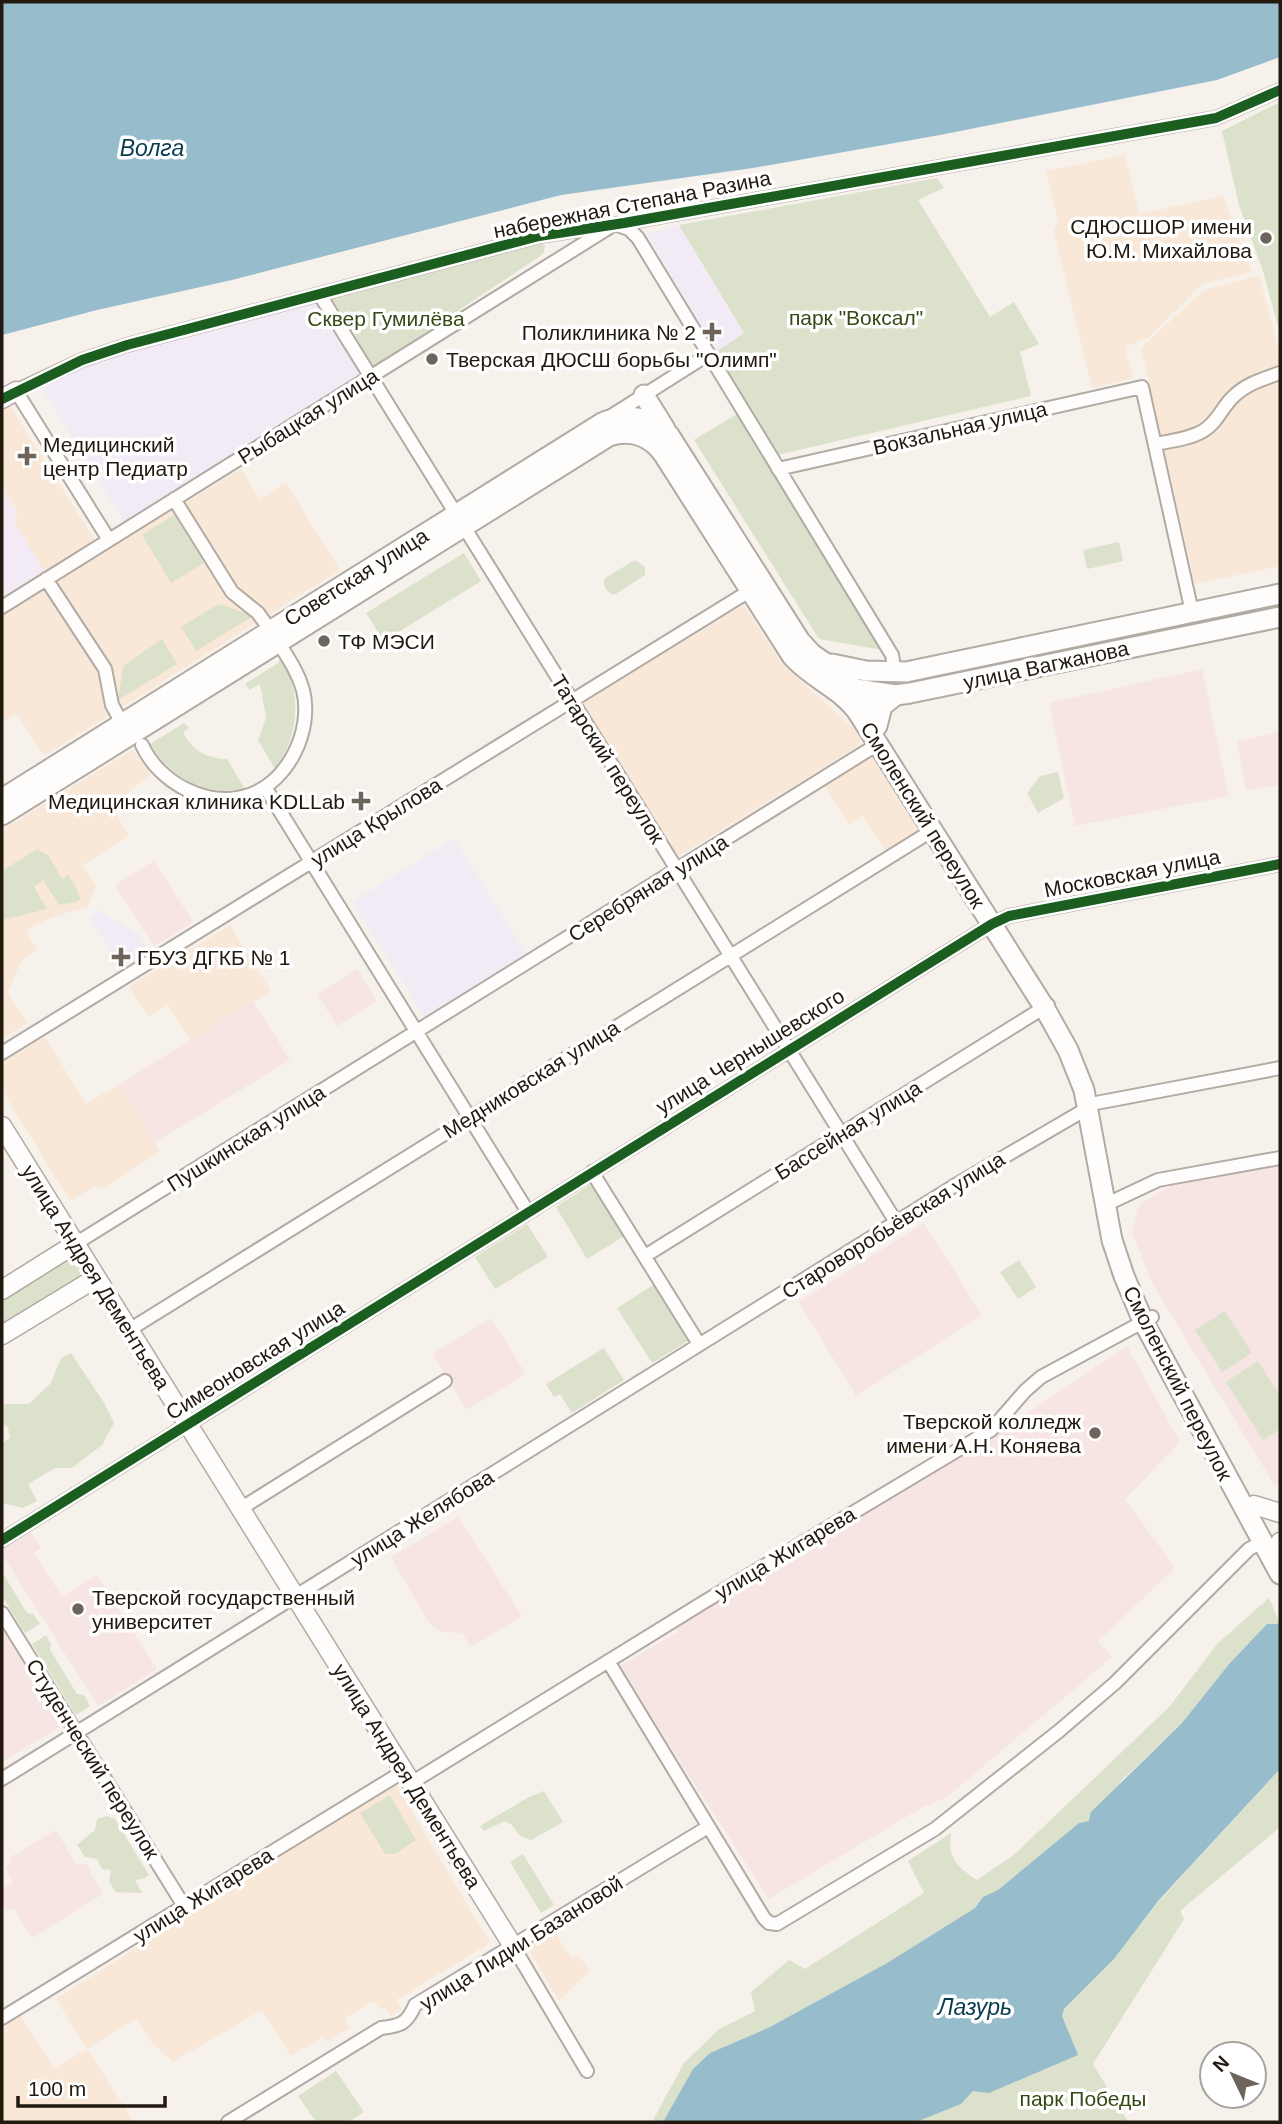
<svg xmlns="http://www.w3.org/2000/svg" width="1282" height="2124" viewBox="0 0 1282 2124" font-family="Arial,sans-serif">
<style>
.built{fill:#f9e8d8}
.education{fill:#f6e5e3}
.medical{fill:#f2eaf4}
.green{fill:#dbe1ca}
.water{fill:#97bccc}
.lines{fill:none;stroke-linecap:round;stroke-linejoin:round}
.street-casing{stroke:#b2aba4;stroke-width:16}
.secondary-casing{stroke:#b2aba4;stroke-width:21}
.primary-casing{stroke:#b2aba4;stroke-width:23}
.street{stroke:#fefdfc;stroke-width:12}
.secondary{stroke:#fefdfc;stroke-width:18}
.primary{stroke:#fefdfc;stroke-width:19}
.cycleway-casing{stroke:#fff;stroke-width:15}
.cycleway{stroke:#1b5e20;stroke-width:10}
.poi-dot{fill:#6d655c;stroke:#fff;stroke-width:2.5}
.labels{text-anchor:middle;dominant-baseline:central;stroke-width:7;stroke-linejoin:round;paint-order:stroke}
.street-label{font-size:21px;fill:#22190f;stroke:#fff}
.poi-label{font-size:21px;fill:#22190f;stroke:#fff;text-anchor:start}
.park-label{font-size:21px;fill:#364915;stroke:#fff}
.water-label{font-size:23px;font-style:italic;fill:#0a3c4f;stroke:#fff}
</style>
<rect width="100%" height="100%" fill="#f7f1ec"/>
<!-- built -->
<path class="built" d="M1125,155l14,59 84,-18 29,76 -50,12 -54,54 -23,9 8,31 -41,10 -39,-159 5,-8 -12,-50z
M1259,275l21,79v212l-85,18 -54,-236 63,-58z
M9,404l87,138 -50,32 -34,-56 6,-4 -16,-26v-80z
M241,469l19,30 26,-16 54,87 -296,186 -27,-42 -15,9v-108l40,-26 9,-11 116,-70 25,-9z
M744,605l37,58 74,67 6,10 -6,8 -176,108 -98,-153z
M132,750l19,24 -40,32 18,29 -46,30 13,21 -8,20 -40,13 -22,11 11,20 -16,11 -13,31 19,31 -25,16v-209z
M870,754l50,79 -33,20 -24,-37 -14,9 -26,-41z
M230,925l41,66 -80,49 -23,-35 -20,12 -19,-30z
M45,1037l41,67 32,-19 42,67 -57,36 -7,-2 -26,15 -68,-111v-27z
M395,1783l95,160 -94,57 6,10 -11,6 -6,-9 -5,3 -6,-9 -29,17 5,10 -24,14 -4,-5 -31,19 -29,-46 -89,52 -22,-20 -15,-23 -49,30 47,73h-132v-101l16,-9 37,56 32,-19 -31,-50z
M552,1928l20,31 7,-4 10,16 -30,30 -33,-56z"/>
<!-- education -->
<path class="education" d="M1202,669l27,127 -154,30 -26,-123z
M1280,732v53l-34,6 -9,-50z
M154,861l39,61 -39,24 -39,-61z
M358,969l19,32 -40,25 -20,-32z
M253,1001l37,59 -136,83 -36,-58z
M1280,1166v314l-5,6 -123,-203 -20,-50 7,-28 35,-21z
M924,1223l58,92 -126,81 -57,-94z
M491,1318l35,56 -59,36 -35,-56z
M1127,1346l53,96 -55,57 50,69 -77,73 14,16 -165,140 -26,11 -152,91 -100,-154 -48,-80 57,-33 -4,-8 336,-200z
M458,1517l64,99 -51,31 -9,-14 -22,-1 -11,-9 -38,-66z
M30,1530l11,18 -7,5 28,44 35,-22 60,94 -59,37 -96,-152v-7z
M2,1625l61,100 -61,37z
M56,1830l20,34h10l17,30 -71,44 -18,-30 -8,4 -4,-9v-14l11,-6 -8,-16 6,-4 -2,-5z"/>
<!-- medical -->
<path class="medical" d="M679,225l65,109 -28,18 -69,-118z
M321,299l45,75 -241,149 -84,-136 31,-18 59,-22z
M2,488l16,27 -5,4 33,55 -44,29z
M454,838l72,116 -101,64 -73,-116z
M99,910l39,24 10,16 -27,16 -31,-48z"/>
<!-- green -->
<path class="green" d="M1280,102v232l-17,-63 -24,-66 -17,-74z
M937,178l7,10 -26,12 72,117 24,-15 25,42 -19,8 11,44 -254,59 -61,-103 28,-19 -65,-108z
M540,241l5,5 -2,8 -169,113 -43,-70z
M737,414l146,236 -64,-11 -125,-199z
M174,515l30,48 -33,20 -29,-48z
M1119,542l4,19 -36,8 -4,-19z
M464,553l17,28 -97,60 -18,-28z
M635,560l10,7v8l-31,20c-8,-3 -11,-8 -10,-16z
M222,605l31,11 -57,35 -15,-24 34,-21z
M162,639l15,25 -59,36 5,-34z
M281,657c21,37 19,77 -6,112l-17,-29 8,-22 -5,-30 -2,-4 -9,6 -5,-6 33,-21z
M184,723l5,5 -6,4c8,18 25,27 44,27l18,30c-39,8 -75,-11 -95,-45z
M1058,772l6,26 -26,15 -11,-20 13,-17z
M37,849l11,6 14,24 7,-4 12,23 -4,4 -18,3 -16,-25 -9,7 13,22 -45,11v-49z
M594,1182l32,53 -39,24 -31,-52z
M527,1224l21,33 -53,32 -20,-32z
M71,1259l13,20 -82,50v-27z
M1019,1260l17,27 -18,12 -18,-27z
M658,1282l35,56 -41,25 -35,-55z
M1225,1311l27,42 -30,19 -27,-42z
M604,1348l20,32 -52,33 -12,-19 -6,3 -8,-13z
M71,1353l33,50 10,20 -12,22 -30,23h-17l-27,16 9,17 -14,7 -21,-5v-60l8,-5 -2,-10 -6,-5v-16l4,-3h23l22,-21 10,-25z
M1258,1361l22,35v33l-17,11 -37,-58z
M2,1572l25,41 6,1 7,10 -15,9 -23,-37z
M1269,1598l11,26h-13l-38,40 -47,59 -60,57 -33,41 -10,2 -81,67 -15,7 -8,11 -88,55 -119,65 -58,25 -17,16 -30,53h-11l32,-59 35,-34 36,-18 -4,-19 38,-32 16,9 119,-76 -16,-32 43,-28c-3,26 5,33 26,47l38,-26 155,-148 48,-63z
M46,1635l5,9 -1,6 27,44 7,1 6,11 -14,9 -44,-71z
M1280,1769v58l-100,84 4,8 -91,145 35,58h-212l45,-18 7,-9 94,-79 2,-7 50,-50 45,-58z
M544,1791l19,31 -32,18 -11,-4 -8,-11 -7,-4 -21,10 -4,-5 49,-29z
M390,1795l26,45 -21,14h-10l-25,-41z
M107,1816l8,3 34,56 -6,4 -8,1 7,13 -26,-1 -7,-10 2,-12 -9,-1 -5,-10 -12,-2 -8,-12 18,-15 2,-11z
M523,1854l31,51 -13,8 -31,-51z
M336,2071l28,41 -16,10h-32l-18,-26z"/>
<!-- water -->
<path class="water" d="M2,2h1278v55l-63,23 -277,55 -187,33 -192,27 -329,85 -135,30 -95,25z
M1267,1624h13v145l-121,131 -45,59 -50,50 -2,7 16,39 -89,38 -16,-2 -12,13 -45,18h-253l30,-53 17,-16 58,-25 119,-65 88,-55 8,-11 15,-7 81,-67 10,-2 2,-9 91,-89 47,-59z"/>
<g class="lines">
<!-- street casing -->
<g class="street-casing">
<path id="street" d="M617,225l12,4 9,9 254,417 3,17
M320,295l576,927
M611,416l98,-62
M1155,444c16,-3 34,-5 48,-13 14,-8 18,-22 29,-33 13,-14 31,-19 48,-25
M778,469l364,-82 50,225
M174,499l58,93 26,21 13,18
M109,540l-93,-149 66,-31 45,-15 412,-109 85,-13 592,-105 64,-28
M46,579l59,90 7,36 10,18
M2,607l608,-380
M142,745c17,38 66,64 107,50 40,-14 64,-65 54,-105 -5,-18 -15,-32 -25,-48
M265,787l263,425
M2,1053l749,-463
M1096,1103l184,-35
M592,1172l107,172
M1105,1205l53,-25 122,-22
M75,1244l803,-500
M645,1256l403,-251
M129,1330l804,-500
M240,1509l205,-128
M2,1540l990,-616 17,-8 271,-52
M2,1613l182,293
M608,1661l156,257 5,5 8,1 158,-95 124,-98 56,-48 134,-134 13,-7
M2,1779l952,-593 134,-78
M411,1783l293,-181 287,-172 34,-39 16,-14 111,-60
M513,1946l74,125
M2,2018l402,-247
M228,2122l153,-94c19,-2 26,-4 34,-23l293,-178"/>
</g>
<!-- secondary casing -->
<g class="secondary-casing">
<path id="secondary" d="M2,399l14,-8
M2,1126l511,820
M2,1290l73,-46
M2,1335l94,-57
M1254,1505l26,8
M1280,1542l-6,20 6,-2"/>
</g>
<!-- primary casing -->
<g class="primary-casing">
<path id="primary" d="M644,395l21,34
M832,664l34,7 40,1 374,-78
M849,688l47,7 14,-2 370,-76
M877,726l5,-20 14,-11
M2,799l600,-376c24,-11 49,-6 67,12l131,206 12,13 32,22 21,30
M2,815l607,-379c22,-7 42,0 55,19l128,201c19,22 48,32 65,55l187,296 24,43 16,40 28,150 12,36 19,45 137,253"/>
</g>
<!-- street -->
<use href="#street" class="street"/>
<!-- secondary -->
<use href="#secondary" class="secondary"/>
<!-- primary -->
<use href="#primary" class="primary"/>
<!-- cycleway casing -->
<g class="cycleway-casing">
<path id="cycleway" d="M2,399l80,-39 45,-15 412,-109 85,-13 592,-105 64,-28
M2,1540l990,-616 17,-8 271,-52"/>
</g>
<!-- cycleway -->
<use href="#cycleway" class="cycleway"/>
</g>
<!-- markers -->
<g class="poi-dot">
<circle cx="1266" cy="238" r="7"/>
<path d="M708.5 321.5h7v7h7v7h-7v7h-7v-7h-7v-7h7z"/>
<circle cx="432" cy="359" r="7"/>
<path d="M23.5 445.5h7v7h7v7h-7v7h-7v-7h-7v-7h7z"/>
<circle cx="324" cy="641" r="7"/>
<path d="M357.5 790.5h7v7h7v7h-7v7h-7v-7h-7v-7h7z"/>
<path d="M117.5 946.5h7v7h7v7h-7v7h-7v-7h-7v-7h7z"/>
<circle cx="1095" cy="1433" r="7"/>
<circle cx="78" cy="1609" r="7"/>
</g>
<g class="labels">
<!-- street labels -->
<g class="street-label">
<text transform="translate(632 204) rotate(-11)">набережная Степана Разина</text>
<text transform="translate(308 416) rotate(-32)">Рыбацкая улица</text>
<text transform="translate(960 428) rotate(-13)">Вокзальная улица</text>
<text transform="translate(356 577) rotate(-32)">Советская улица</text>
<text transform="translate(1046 665) rotate(-12)">улица Вагжанова</text>
<text transform="translate(608 759) rotate(58)">Татарский переулок</text>
<text transform="translate(923 815) rotate(58)">Смоленский переулок</text>
<text transform="translate(376 822) rotate(-32)">улица Крылова</text>
<text transform="translate(1132 873) rotate(-11)">Московская улица</text>
<text transform="translate(648 888) rotate(-32)">Серебряная улица</text>
<text transform="translate(750 1051) rotate(-32)">улица Чернышевского</text>
<text transform="translate(531 1079) rotate(-32)">Медниковская улица</text>
<text transform="translate(848 1130) rotate(-32)">Бассейная улица</text>
<text transform="translate(246 1138) rotate(-32)">Пушкинская улица</text>
<text transform="translate(893 1225) rotate(-32)">Староворобьёвская улица</text>
<text transform="translate(96 1277) rotate(58)">улица Андрея Дементьева</text>
<text transform="translate(255 1360) rotate(-32)">Симеоновская улица</text>
<text transform="translate(1178 1383) rotate(63)">Смоленский переулок</text>
<text transform="translate(422 1518) rotate(-32)">улица Желябова</text>
<text transform="translate(785 1553) rotate(-31)">улица Жигарева</text>
<text transform="translate(93 1759) rotate(58)">Студенческий переулок</text>
<text transform="translate(407 1776) rotate(58)">улица Андрея Дементьева</text>
<text transform="translate(203 1895) rotate(-32)">улица Жигарева</text>
<text transform="translate(521 1943) rotate(-32)">улица Лидии Базановой</text>
</g>
<!-- poi labels -->
<g class="poi-label">
<text x="1252" y="226" text-anchor="end">СДЮСШОР имени<tspan x="1252" dy="24">Ю.М. Михайлова</tspan></text>
<text x="696" y="332" text-anchor="end">Поликлиника № 2</text>
<text x="446" y="359">Тверская ДЮСШ борьбы "Олимп"</text>
<text x="43" y="444">Медицинский<tspan x="43" dy="24">центр Педиатр</tspan></text>
<text x="338" y="641">ТФ МЭСИ</text>
<text x="345" y="801" text-anchor="end">Медицинская клиника KDLLab</text>
<text x="137" y="957">ГБУЗ ДГКБ № 1</text>
<text x="1081" y="1421" text-anchor="end">Тверской колледж<tspan x="1081" dy="24">имени А.Н. Коняева</tspan></text>
<text x="92" y="1597">Тверской государственный<tspan x="92" dy="24">университет</tspan></text>
</g>
<!-- park labels -->
<g class="park-label">
<text x="856" y="317">парк "Воксал"</text>
<text x="386" y="318">Сквер Гумилёва</text>
<text x="1083" y="2098">парк Победы</text>
</g>
<!-- water labels -->
<g class="water-label">
<text x="152" y="148">Волга</text>
<text x="975" y="2007">Лазурь</text>
</g>
</g>
<!-- border -->
<rect width="1282" height="2124" fill="none" stroke="#22190f" stroke-width="7"/>
<!-- north arrow -->
<g transform="translate(1233 2075) rotate(313)"><circle r="33" fill="#ffffff" stroke="#a7a39f" stroke-width="2"/>
<path d="M0-5L12 26L0 18L-12 26Z" fill="#6d655c"/>
<text y="-10" font-size="19" font-weight="bold" text-anchor="middle" fill="#22190f">N</text>
</g>
<!-- scale -->
<path d="M18 2096v10h147v-10" fill="none" stroke="#22190f" stroke-width="3.5"/>
<text x="28" y="2096" font-size="21" fill="#22190f" stroke="#ffffff" stroke-width="5" paint-order="stroke">100 m</text>
</svg>
